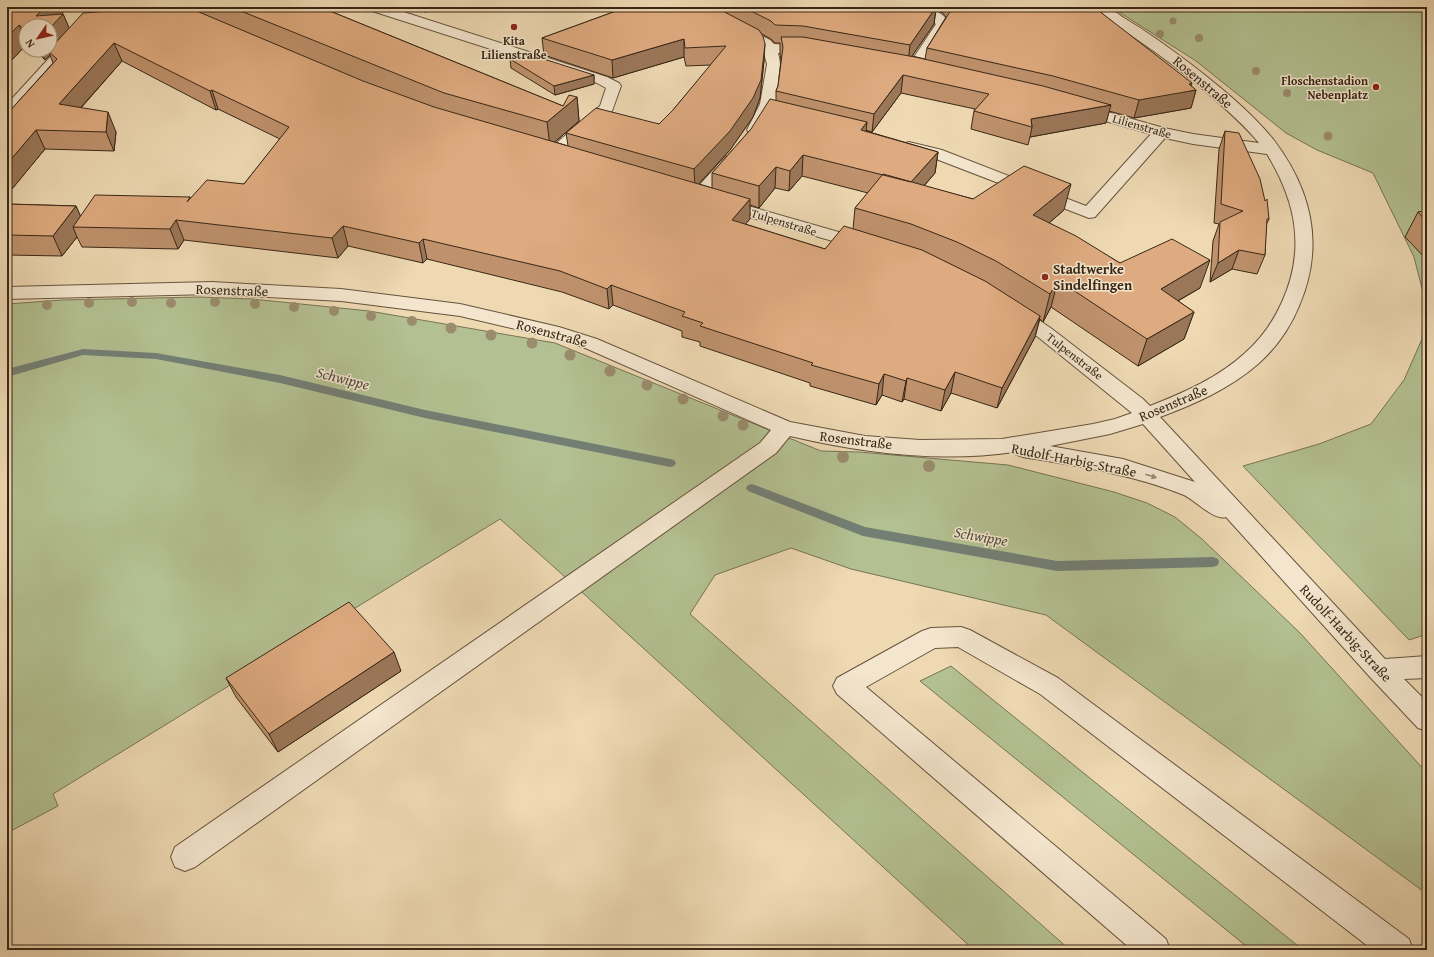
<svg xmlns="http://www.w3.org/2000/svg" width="1434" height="957" viewBox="0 0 1434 957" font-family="'Gentium Book Plus',serif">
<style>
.green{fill:#b3c091;stroke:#767454}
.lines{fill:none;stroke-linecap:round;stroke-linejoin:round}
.stream{fill:#737f75;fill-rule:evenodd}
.minor-casing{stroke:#66543d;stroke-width:2}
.minor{fill:#f4e6ce;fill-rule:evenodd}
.tree{fill:#9b8c6e}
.wall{fill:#bf926d;stroke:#382716;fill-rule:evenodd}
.shaded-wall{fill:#9b7759;stroke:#382716}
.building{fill:#deaa7f;stroke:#382716}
.oneway{fill:#968672}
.poi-dot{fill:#8f2418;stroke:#f4e6ce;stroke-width:1.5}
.labels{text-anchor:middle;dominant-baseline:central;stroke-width:3;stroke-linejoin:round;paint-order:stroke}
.far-poi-label{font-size:12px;font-weight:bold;fill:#382716;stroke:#f4e6ce}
.far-street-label{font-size:12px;fill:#382716;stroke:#f4e6ce}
.street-label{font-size:14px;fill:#382716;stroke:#f4e6ce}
.poi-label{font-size:14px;font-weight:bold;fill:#382716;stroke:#f4e6ce;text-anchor:start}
.water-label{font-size:15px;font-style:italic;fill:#514c3e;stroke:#f4e6ce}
</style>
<rect width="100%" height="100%" fill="#eed9b3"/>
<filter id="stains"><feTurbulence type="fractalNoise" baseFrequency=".005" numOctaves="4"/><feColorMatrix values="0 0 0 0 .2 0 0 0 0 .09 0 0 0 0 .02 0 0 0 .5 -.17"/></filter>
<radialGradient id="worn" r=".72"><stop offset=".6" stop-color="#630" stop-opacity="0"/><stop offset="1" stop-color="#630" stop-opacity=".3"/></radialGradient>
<!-- green -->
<path class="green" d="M1111,7h316v627l-18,6 -166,-174 76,-22 52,-20 33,-44 18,-41 2,-43 -10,-39 -41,-84 -56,-23 -31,-17 -90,-72z
M199,297l53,2 117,12 186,32 266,108 38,1 149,13 106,27 33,11 28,14 27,22 98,94 127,140v121l-381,-279 -195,-46 -60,-21 -76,27 -25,39 380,336h-96l-401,-366 -73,-65 -447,275 5,12 -51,27v-529l55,-4z
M951,666l352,284h-52l-331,-269z"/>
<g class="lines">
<!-- stream -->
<path class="stream" d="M83,349l73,4 124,22 145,35 245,49 4,1 2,3 -2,3 -4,1 -245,-49 -145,-35 -124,-24 -73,-4 -76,22v-8z
M752,484l113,43 192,34 156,-4 5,2 1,3 -1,3 -5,2 -156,4 -194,-35 -115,-45 -2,-3 2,-3z"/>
<!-- minor casing -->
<g class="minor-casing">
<path id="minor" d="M96,7h14l-98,109 -5,2v-14z
M367,7h21l219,70 12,6 2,3 -9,25 -54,47 -6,2 -6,-2 -2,-3 2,-3 54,-46 6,-18 -9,-5 -228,-73z
M688,7h17l65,33 4,4 36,2 5,1 2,3 -2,3 -5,1 -32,-1c7,25 -3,59 -17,80l-6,2 -6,-2 -2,-3 13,-26 7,-40 -4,-14 -3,-4 -70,-36z
M910,7c16,0 30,2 40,16l-32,49 -5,1 -5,-1 -2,-3 30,-45 -24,-14z
M1090,7c5,0 11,-1 15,0 6,1 13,7 19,11 22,13 43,28 64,44 30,23 61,48 85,77 39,51 52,107 26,167 -9,22 -23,42 -41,58 -29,25 -63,40 -98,53l225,242 42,-3v22l-23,1 23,23v29l-9,-3 -48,-51 -144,-160c-12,4 -31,-17 -42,-22 -52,-21 -107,-29 -161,-38l-8,-3 -1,-2c-74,11 -152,1 -224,-16l-14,17 -581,414 -10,4 -10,-4 -4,-10 4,-10 585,-404 11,-13 -188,-83 -29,-9 -94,-22 -119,-15 -129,-7 -205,5v-12l205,-5 129,7 119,15 99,23 38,12 193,83 75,14 55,4 82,-1 91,-15 22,-5 17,-6 -94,-76 -32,-22 -2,-4 2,-4 7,-2 7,2 32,22 91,70 7,7c33,-13 68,-28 95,-53 17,-15 28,-31 37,-51 24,-53 14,-100 -15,-148l-74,-10 -28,-6 -70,79 -6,1 -158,-61 -28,-7 -2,-3 2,-3 6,-2 33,8 144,56 65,-72 -77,-22 -3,-3 3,-3 5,-2 85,24 29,6 66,9c-14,-17 -31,-32 -48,-47 -37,-32 -77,-60 -119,-86zM1143,424l52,58 -72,-23 -73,-13 60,-12z
M731,155l6,2 2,3 -2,3 -32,37 -6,1 -6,-1 -2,-4 2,-4 32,-35z
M720,198l150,43 3,4 -3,4 -6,1 -150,-43 -3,-4 3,-4z
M961,627l9,3 88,48 351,261 4,11h-40l-333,-256 -82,-47 -23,1 -69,39 300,252 4,11h-38l-295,-256 -4,-8 4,-8 85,-47 9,-3z"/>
</g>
<!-- minor -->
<use href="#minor" class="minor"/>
</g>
<!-- trees -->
<g class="tree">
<circle cx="1173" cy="21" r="3.5"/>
<circle cx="1160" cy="34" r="4"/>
<circle cx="1199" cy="38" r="4"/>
<circle cx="1256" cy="71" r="4"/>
<circle cx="1287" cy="93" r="4"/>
<circle cx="1328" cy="136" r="4.5"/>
<circle cx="132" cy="302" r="5"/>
<circle cx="215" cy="302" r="5"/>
<circle cx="89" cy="303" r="5"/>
<circle cx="171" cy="303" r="5"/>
<circle cx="255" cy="304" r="5"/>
<circle cx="47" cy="305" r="5"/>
<circle cx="294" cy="307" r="5"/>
<circle cx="334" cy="311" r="5"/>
<circle cx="371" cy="316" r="5"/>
<circle cx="412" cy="321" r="5"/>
<circle cx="451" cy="328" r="5.5"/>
<circle cx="491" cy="335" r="5.5"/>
<circle cx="532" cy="343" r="5.5"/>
<circle cx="570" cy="355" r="5.5"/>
<circle cx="610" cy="371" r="5.5"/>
<circle cx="647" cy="385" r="5.5"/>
<circle cx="683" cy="399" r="5.5"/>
<circle cx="723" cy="416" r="5.5"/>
<circle cx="743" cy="425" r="5.5"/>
<circle cx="843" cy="457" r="6"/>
<circle cx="929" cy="466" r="6"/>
</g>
<!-- wall -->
<path class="wall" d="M7,7h59l-4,7h1l6,14 92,-21h159l243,99 14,-9 2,24 -24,21 13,4 -2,-13 93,-9 14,-14 38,-45 -25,1 -2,-9 -71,21 -69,-23 -2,-17 85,-31h467l102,83 -5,18 -57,10 -25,-7 -3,12 -76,14 -2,8 -57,-16 3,-18 1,-2 -74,-16 -29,39 -6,-2v1l72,21 -3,21 -11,13 49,13 91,11 -15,13 71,40 80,25 -22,13 16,11 -10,27 -46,27 -87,-59 -8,15 -3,-3 -5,18 -38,71 -46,-15 -10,18 -37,-12 -2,3 -20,-7 -6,10 -66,-19v-3l-110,-37v-4l-18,-5v-6l-69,-26 -4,4 -47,-17 -135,-33 -4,4 -75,-17 -10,12 -154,-18 -6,9 -96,-2 -5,-10 -15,19 -55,-1v-51l69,2 4,10 110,-19v1l54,-14 36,-45 -62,-30 -2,1 -94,-49 -41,47 35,24 -2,19 -69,-2 -38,46v-81l46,-51 -3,-8 -5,5 -10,-10h15l-24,-24v19l-19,20zM936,10l7,3 3,4 -19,31 -2,11 -13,-3 22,-32zM762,34l9,5 4,4h5v11l1,6 -3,26 -2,5v10l-64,72v15l-13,-4 31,-34 23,-33 7,-19 4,-37zM802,176l66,17 -13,15 -2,21 -28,20 -80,-25 5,-5v-14l9,3 16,-20 14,3z
M417,7h24l-16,5z
M510,59l84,16v9l-39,11 -44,-27z
M1225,131l44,88 -3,6 -1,30 -8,19 -25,-5 -22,13 3,-41 6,-17 -5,-1 5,-74z
M1427,211v49l-22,-23 13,-25z
M401,671l-123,81 -42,-55 -10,-19z"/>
<!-- shaded-wall -->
<path class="shaded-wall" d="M45,7h21l-5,9 2,-2 8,18 -20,22 -3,-3 2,4 -5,5 -4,-10h9v-24h-10l-4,-10z
M424,7h17l-16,5z
M936,7l-2,17 -26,38 2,-17z
M19,25l7,15v5l-19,20v-28z
M684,39v18l-71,21 -1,-18z
M114,43l8,18 -55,62 -8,-19z
M765,44l-1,17 -4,37 -7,19 -23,33 -35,38 -1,-19z
M594,75v9l-39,11 -1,-9z
M903,75l-2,18 -29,39 2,-18z
M1192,83l-2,8 6,-1 -5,18 -57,10 5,-18z
M212,90l6,19 -2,1 -6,-19z
M577,97l2,24 -29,25 -3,-24z
M1111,105l-5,18 -76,14 2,-10 -1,-8z
M108,112l8,20 -2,19 -8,-19z
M867,122l-2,21 -4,-13z
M36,130l9,19 -38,46v-31z
M938,152l-3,21 -26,30 2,-21z
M803,155l-1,21 -13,15 1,-20z
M776,167l-1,21 -16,20v-22z
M1071,184l-7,26 -37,32 6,-27z
M750,199v20l-18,21v-20z
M76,206l9,20 -12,1 4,10 -15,19 -9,-20z
M176,220l8,20 -6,9 -8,-20z
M343,226l5,20 -10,12 -6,-20z
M423,239l4,20 -4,4 -4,-20z
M1239,250l-7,19 -22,13 8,-19z
M1210,260l-10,28 -49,28 10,-27z
M1058,280l-7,27 -8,15 7,-28z
M611,285l2,20 -4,4 -2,-20z
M1194,312l-10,27 -46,27 9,-27z
M1040,316l-5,21 -38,71 5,-20z
M955,372l-4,21 -10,18 4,-21z
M884,374l-2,21 -6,10 3,-21z
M907,378l-3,21 -2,3 4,-21z
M394,652l7,19 -123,81 -9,-18z"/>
<!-- building -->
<path class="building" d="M7,7h38l-9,9 27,-2 -13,14v-2h-24v5l-7,-6 -12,12z
M161,7h26l176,74 71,26 316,92 -18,21 93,29 19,-23 78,24 63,31 55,35 -38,72 -47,-16 -10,18 -38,-12 -1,3 -22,-7 -5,10 -68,-19 2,-2 -113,-37 3,-3 -21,-7 3,-4 -74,-27 -4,4 -47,-18 -137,-32 -4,4 -76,-17 -11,12 -156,-18 -6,9 -97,-2 22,-32 95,2 -3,5 20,-22 37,4 45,-57 -77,-37 -2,1 -96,-48 -55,61 49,8 -2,20 -70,-2 -29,34v-50l50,-55 -9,-8 1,-1h1v-1l33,-36z
M231,7h89l243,99 6,-11 8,2 -30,25 -103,-29z
M627,7h88l44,23 4,6 2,8 -4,36 -8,18 -23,33 -36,38 -128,-36 30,-25 63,16 14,-14 53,-64 -41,2 -1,-9 -72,21 -70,-22z
M743,7h193l-26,38 -107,-19 -28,-1 -4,-4z
M953,7h141l98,76 -3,1 7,6 -57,10 -86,-24 -126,-28z
M781,37h22l112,20 128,29 68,19 -80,14 1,8 -58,-16 15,-17 -86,-19 -29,39 -98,-23 2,-5 5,-39z
M525,53l69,22 -40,11 -44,-27z
M770,99l97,23 -6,8 77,22 -27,30 -108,-27 -13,16 -14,-4 -17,19 -47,-13 39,-44z
M1225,131l14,2 21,46 5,22 2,-2 2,20h-2l-2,36 -26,-5 -21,13 2,-41 23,-11 -22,-7z
M1024,166l47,18 -38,31 43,21 44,27 52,-24 38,21 -49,29 33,23 -47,27 -89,-59 -8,14 -54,-33 -39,-19 -46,-18 -56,-16 28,-34 90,25z
M7,204l69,2 -23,30 -46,-1z
M1427,211v11l-9,-10z
M349,602l45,50 -125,82 -43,-56z"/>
<!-- one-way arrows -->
<defs><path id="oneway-solid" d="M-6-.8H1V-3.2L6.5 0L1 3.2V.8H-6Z"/></defs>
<use class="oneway" href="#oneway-solid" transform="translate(1151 476) rotate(18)"/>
<!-- markers -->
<g class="poi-dot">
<circle cx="514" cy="27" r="4"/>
<circle cx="1376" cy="87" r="4"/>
<circle cx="1045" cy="277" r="4"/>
</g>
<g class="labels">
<!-- far-poi labels -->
<g class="far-poi-label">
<text x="514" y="40">Kita<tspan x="514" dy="14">Lilienstraße</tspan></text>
<text x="1368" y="80" text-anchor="end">Floschenstadion<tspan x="1368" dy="14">Nebenplatz</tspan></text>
</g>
<!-- far-street labels -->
<g class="far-street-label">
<text transform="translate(1142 126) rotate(16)">Lilienstraße</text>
<text transform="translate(784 222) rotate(17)">Tulpenstraße</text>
<text transform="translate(1075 356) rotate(38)">Tulpenstraße</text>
</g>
<!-- street labels -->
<g class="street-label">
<text transform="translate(1203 82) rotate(40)">Rosenstraße</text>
<text transform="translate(232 290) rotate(2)">Rosenstraße</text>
<text transform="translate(552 333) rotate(15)">Rosenstraße</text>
<text transform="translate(1173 403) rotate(-23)">Rosenstraße</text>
<text transform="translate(856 440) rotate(7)">Rosenstraße</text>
<text transform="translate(1074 460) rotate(11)">Rudolf-Harbig-Straße</text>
<text transform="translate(1346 633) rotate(47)">Rudolf-Harbig-Straße</text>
</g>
<!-- poi labels -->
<g class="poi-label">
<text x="1053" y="269">Stadtwerke<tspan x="1053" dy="16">Sindelfingen</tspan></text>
</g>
<!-- water labels -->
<g class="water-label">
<text transform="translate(343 378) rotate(14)">Schwippe</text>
<text transform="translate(981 536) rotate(10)">Schwippe</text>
</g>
</g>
<!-- margin -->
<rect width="1434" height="957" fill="none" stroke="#eed9b3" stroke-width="24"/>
<rect x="8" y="8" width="1418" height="941" fill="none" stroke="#382716" stroke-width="2"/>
<rect x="12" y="12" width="1410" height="933" fill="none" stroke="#382716"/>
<!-- north arrow -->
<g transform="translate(38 38) rotate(236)"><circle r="19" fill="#f4e6ce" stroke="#a99a84"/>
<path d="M0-3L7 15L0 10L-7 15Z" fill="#8f2418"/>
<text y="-6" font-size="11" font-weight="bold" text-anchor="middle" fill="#382716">N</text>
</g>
<rect width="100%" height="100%" filter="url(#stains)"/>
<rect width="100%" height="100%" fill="url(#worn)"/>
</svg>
